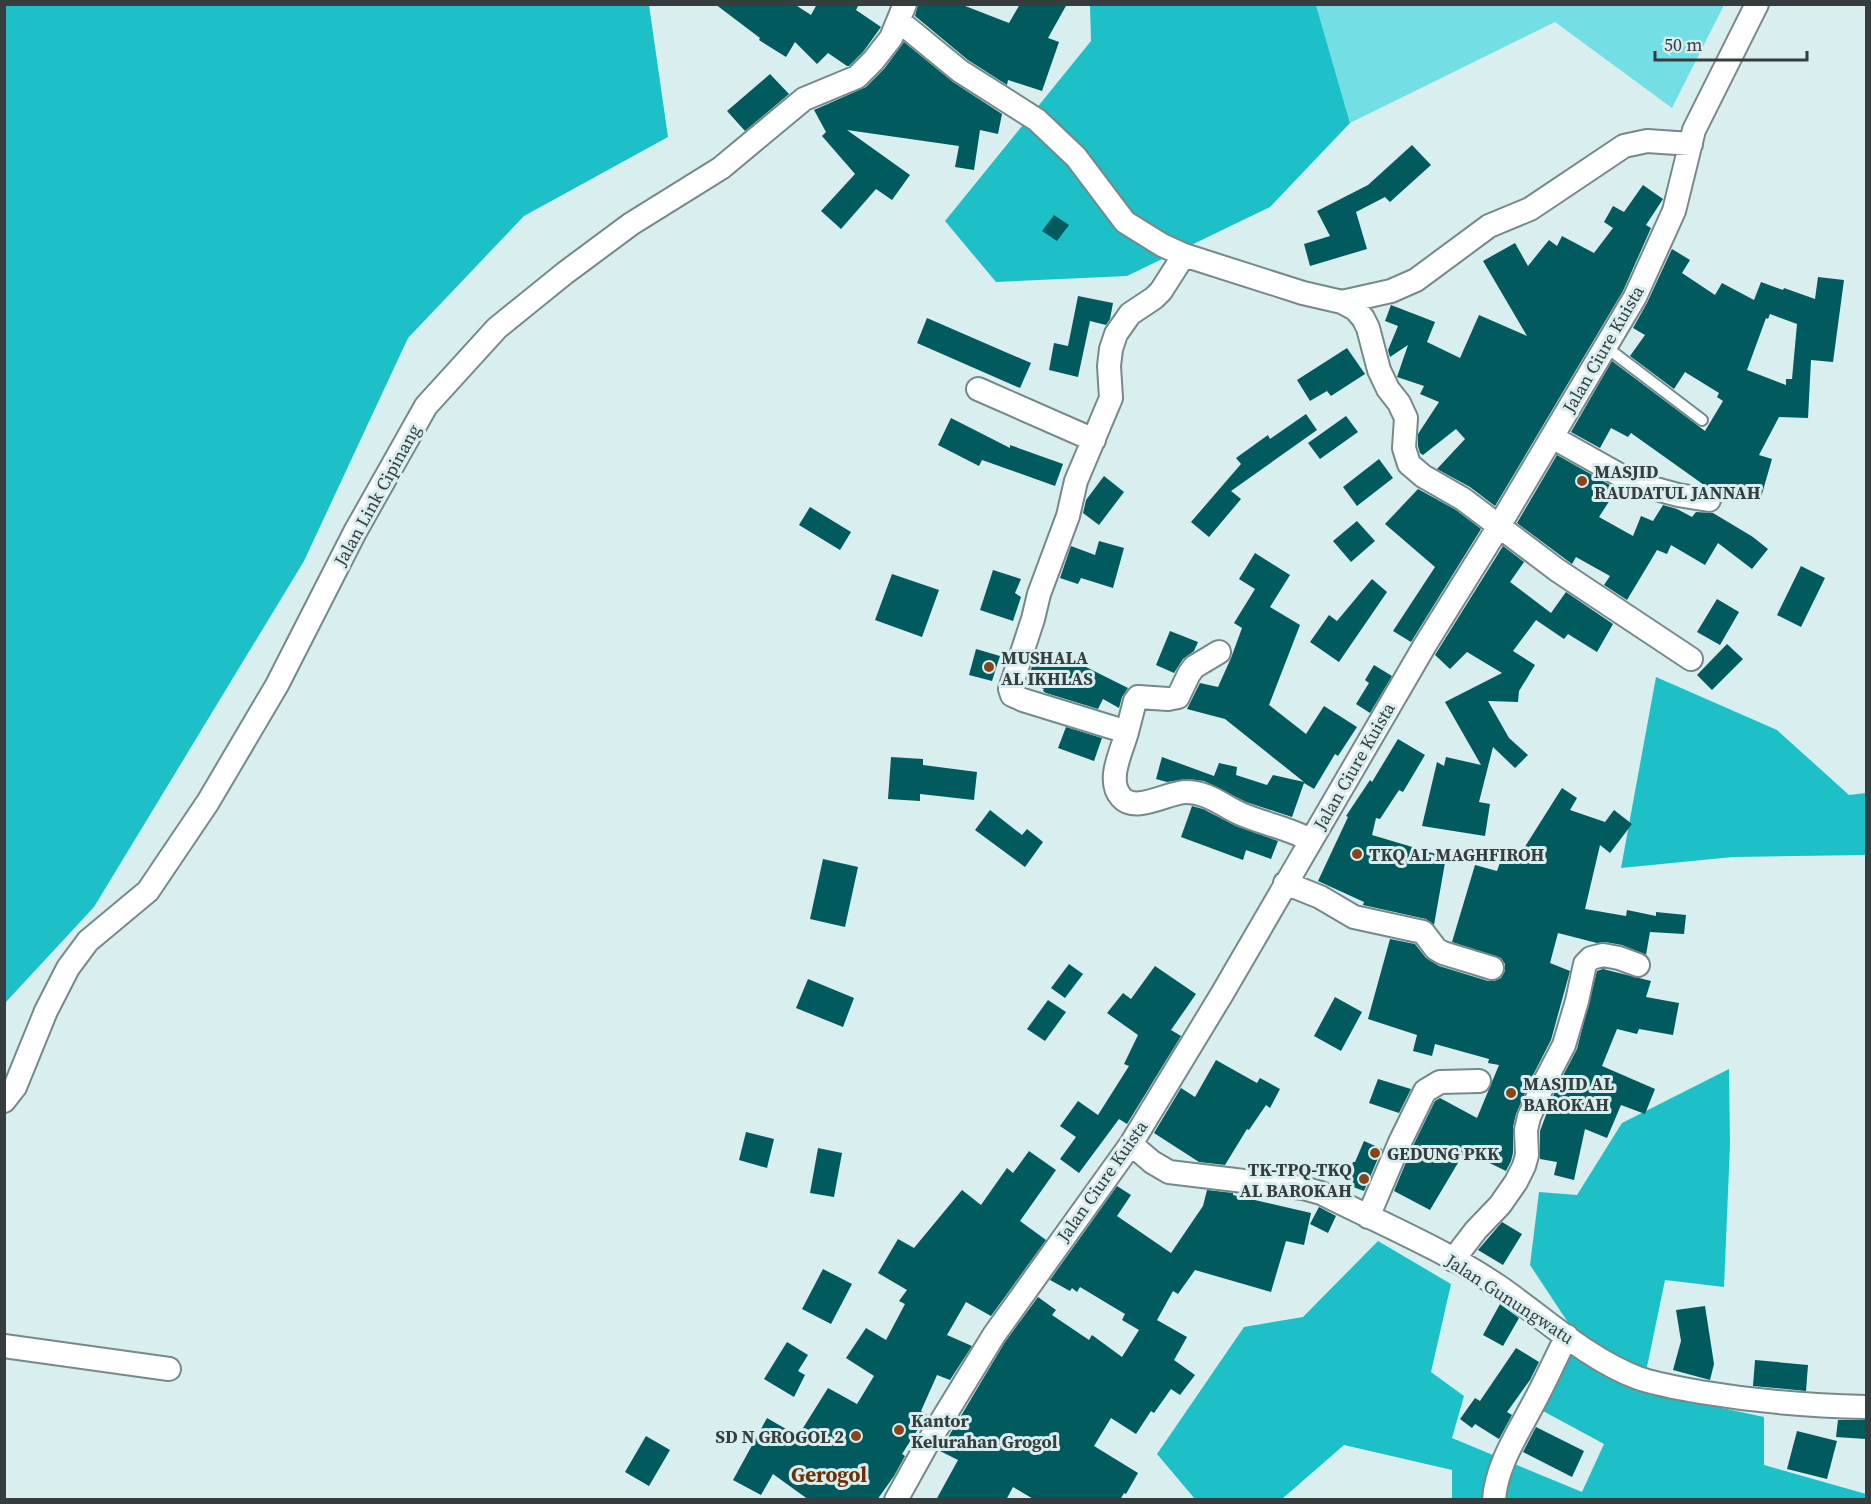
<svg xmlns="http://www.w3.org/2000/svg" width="1871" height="1504" viewBox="0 0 1871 1504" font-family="'Source Serif 4',serif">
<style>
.green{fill:#73dee3}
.forest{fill:#1dc0c7}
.building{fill:#005a5e;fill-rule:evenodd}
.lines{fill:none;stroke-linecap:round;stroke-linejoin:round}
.lane-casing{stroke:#76898a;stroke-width:14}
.street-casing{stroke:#76898a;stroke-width:26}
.lane{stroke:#fff;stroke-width:10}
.street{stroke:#fff;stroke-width:22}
.poi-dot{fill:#894519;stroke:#d9eeef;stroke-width:2}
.labels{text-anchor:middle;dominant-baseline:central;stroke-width:6;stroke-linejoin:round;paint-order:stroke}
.street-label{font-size:18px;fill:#353d3e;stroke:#d9eeef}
.poi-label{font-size:18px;font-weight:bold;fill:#353d3e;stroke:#d9eeef;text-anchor:start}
.quarter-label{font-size:21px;font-weight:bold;fill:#6d3004;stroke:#d9eeef}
</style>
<rect width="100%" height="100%" fill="#d9eeef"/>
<!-- green -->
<path class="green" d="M1316,5h408l-52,103 -117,-86 -205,101z"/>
<!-- forest -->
<path class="forest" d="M5,4l644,1 19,132 -144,79 -116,122 -104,223 -210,346 -89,96z
M1090,5h226l34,118 -80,84 -143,69 -131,6 -51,-61 146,-180z
M1656,677l121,53 72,65 17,-2v62l-133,2 -112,11z
M1729,1069l1,76 -6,142 -59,-7 -23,111 122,26v48l102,29v5h-414v-29l-108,-25 -62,54h-87l-38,-45 87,-127 59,-10 75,-76 73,43 -20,88 33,24 -12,42 130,54 22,-48 -61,-33 30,-81 -43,-65 9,-73 38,3 45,-72z"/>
<!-- building -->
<path class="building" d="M715,4h79l17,11 6,-11h42l-3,6 25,17 -18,25 -14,14h-2l-19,-13 -11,11 -22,-22 -9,15 -27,-17 1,-2z
M918,4h42l49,19 11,-19h47l-19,34 11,4 -17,49 -34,-11 -1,5 -39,-25 -53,-44z
M904,42l49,40 49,32 -4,20 -18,-4 -6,40 -19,-3 4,-21 -112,-16 63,45 -18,25 -16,-11 -35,40 -20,-18 34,-37 -33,-38 4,-4 -12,-22 52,-23 18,-18z
M770,74l19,20 -44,37 -18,-20z
M1412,145l19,20 -41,37 -5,-5 -29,15 11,37 -57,17 -6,-22 26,-8 -13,-25 51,-26z
M1643,185l20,14 -17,26 5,3 -28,63 -128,215 -25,-19 -33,-18 28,-30 -9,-10 -33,26 -3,-2 -2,-7v-12l21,-32 -19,-8 4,-8 -27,-9 11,-32 -18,12 -2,-7 10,-24 -13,-5 6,-16 44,17 -8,20 33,16 19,-43 48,21 -44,-75 32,-18 13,23 21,-26 8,6 5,-10 32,17 19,-25 -9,-6 9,-16 11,6z
M1054,215l15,10 -12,16 -15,-10z
M1672,249l18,11 -8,13 33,22 7,-12 32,17 7,-18 22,8 1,-2 31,11 3,-22 26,3 -11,82 -22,-2 -3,58 -29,-1 -20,38 13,4 -12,42 -56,-16 -73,-52 -3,4 -17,-9 -11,20 -29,-16 41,-71 93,70 18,-30 -6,-4 2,-4 -34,-21 -11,17 -44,-33 15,-21 -12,-7 14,-25zM1770,314l27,10 -5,55h-6v6l-39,-15 19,-52 2,1z
M1078,296l35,7 -3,16 -4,6 -16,-4 -12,56 -29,-7 5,-27 14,3z
M927,318l104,45 -11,25 -103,-45z
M1347,348l18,26 -34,22 -4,-5 -17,10 -13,-21z
M1306,414l11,16 -86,61 10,8 -32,38 -18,-15 50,-58 -5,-6 32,-23 2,4z
M1346,416l12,16 -38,27 -12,-16z
M951,418l59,30v-3l53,19 -8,22 -73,-26 -3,6 -41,-21z
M1557,455l60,34 -18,28 34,19 8,-20 12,5 10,-16 14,4 15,8 4,-5 17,1 40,24 15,12 -16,20 -34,-26 -13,22 -34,-20 -4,9 -10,-4 -30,50 -23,-15 6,-9 -34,-19 -4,7 -55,-41z
M1379,459l14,19 -36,28 -14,-19z
M1104,476l20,16 -25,33 -16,-12 3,-13z
M1418,489l38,21 25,19 -70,113 -18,-11 42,-64 -50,-43z
M810,507l41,25 -11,18 -41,-25z
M1357,521l18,20 -24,21 -18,-21z
M1099,541l25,7 -11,40 -32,-10 -3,6 -18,-6 11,-32 24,9z
M1503,546l21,16 -14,20 41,31 15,-21 47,32 -16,28 -29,-18 -4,5 -28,-19 -23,31 22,14 -16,26 -1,11 -30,-1 21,37 19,17 -13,13 -22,-21 -14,55 11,2 -5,32 -63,-10 15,-64 7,4 2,-9 35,8 -36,-63 57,-29 -35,-21 -17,17 -15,-14z
M1255,553l35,22 -20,32 30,18 -31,80 37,29 18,-28 33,21 -19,29 -3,-2 -21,35 -10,-6 -12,34 -46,-15 -42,-21 -17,-2 -20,3 -11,-3 6,-22 52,19 5,-13 18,4 -1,8 31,10 6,-10 31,7 -79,-63 -38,-10 13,-26 18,4 13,-29 11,-30 -8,-5 21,-34 -16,-10z
M1801,566l24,12 -24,49 -24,-12z
M993,570l28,9 -6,14 6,4 -8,24 -33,-11z
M892,574l47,16 -17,47 -47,-17z
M1372,579l15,13 -48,70 -29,-20 19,-27 8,6z
M1717,599l22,13 -19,33 -23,-13z
M1170,631l28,11 -4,9 -11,8 -9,14 -18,-8z
M1727,644l16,15 -31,31 -15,-15z
M976,649l24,7 -8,25 -23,-6z
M1036,654l22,9 4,-8 66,33 -6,9 -3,11 -16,-9 -5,10 -52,-16 -3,-2 1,-2 -17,-7z
M1374,665l18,11 -22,37 -14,-9 13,-21 -4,-3z
M1066,727l36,11 -8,23 -36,-13z
M1398,739l27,16 -22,37 -4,-2 -19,29 -4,-1 -4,17 74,22 -12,68 -8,-6 -63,-14 1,-3 -46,-21 30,-64 -2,-1 24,-36 2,2z
M891,757l32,2v6l54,7 -3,28 -54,-6v7l-32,-2z
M1562,788l15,10 -7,12 35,12 9,-12 18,14 -22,29 -10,-8 -15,64 41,7 1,-6 29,6v-4l30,3 -2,19 -34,-2 -4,23 -24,-10 -17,-3 -8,1 -39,-10 -8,30 20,8 -19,69 -20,39 -15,35 -3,13v26l-2,8 -5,10 -41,-20 -35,59 -36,-19 18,-43 23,-47 5,-3 37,20 22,-53 -11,-2 1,-4 -54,-15 -3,12 -19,-5 4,-16 -49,-16 22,-80 25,5 11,14 13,8 49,15h6l7,-3 4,-7v-7l-4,-6 -49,-16 23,-77 22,6 5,-14 14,4z
M1192,806l11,3 33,17 42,15 -7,18 -25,-9 -3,10 -62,-23z
M990,810l32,25 5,-6 16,13 -18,25 -50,-37z
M823,859l35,8 -13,60 -35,-8z
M1069,964l14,10 -18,24 -14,-10z
M1155,966l41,28 -25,36 10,6 -54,88 -8,-5 -40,54 -19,-14 16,-22 -16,-11 18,-25 20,14 31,-49 -5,-2 14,-29 -31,-22 16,-20 8,6z
M1603,969l48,12 -5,16 33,6 -6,32 -34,-6 -2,5 -20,-5 -15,37 53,23 -10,25 -24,-9 -14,33 -22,-9 -11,51 -20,-5 3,-13 -17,-3v-28l15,-40 22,-42 20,-78z
M808,979l46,19 -11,29 -47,-19z
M1335,997l27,15 -21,39 -27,-15z
M1048,1000l18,12 -21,29 -18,-12z
M1216,1060l41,23 3,-5 20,11 -10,19 -4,-3 -17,25 -2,-1 -22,36 -26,-3 -45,-29 27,-45 14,9z
M1378,1079l33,10 -12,24 -30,-10z
M746,1132l28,7 -7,29 -28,-8z
M1364,1141l18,8 -18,42 -19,-7 8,-22h2z
M818,1148l24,5 -8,44 -24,-4z
M1029,1151l27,19 -36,51 26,19 -55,76 -25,-14 -19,33 25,11 -22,34 -13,-5 -16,36 6,4 -25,39 3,2 -11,20 -17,24h-68l-36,-26 -12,21 -28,-15 34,-62 31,18 30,-48 29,16 17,-28 -28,-18 20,-30 20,12 19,-36 -6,-3 8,-11 -29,-17 20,-34 16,9 48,-58 19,15 26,-37 6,5z
M1117,1186l14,9 -14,21 54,37 32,-47 4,-16 26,3v2l78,18 -7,32 -18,-4 -15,51 -76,-22 -17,24 -5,-3 -16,29 30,17 -13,23 21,15 -15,20 -9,-6 -17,24 -3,-2 -15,23 -25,-16 -17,28 44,27 -12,21 -2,-1 -4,7h-85l-22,-13 -7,13h-70l22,-40 -18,-9 65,-109 33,-45 18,13 -4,5 37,25 3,-5 30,22 17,-27 -17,-10 3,-6 -45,-27 -3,5 -5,-4 -2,3 -20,-11z
M1319,1207l17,9 -8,17 -18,-9z
M1502,1222l20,12 -19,31 -25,-15z
M823,1269l29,15 -21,40 -29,-15z
M1500,1304l19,14 -16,28 -20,-11z
M1705,1306l9,58 -4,16 -37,-10 8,-29 -5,-31z
M787,1342l21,13 -10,16 7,4 -11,22 -30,-18z
M1516,1348l23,14 -9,18 -23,32 5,3 -13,24 -24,-15 -3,4 -12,-9 15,-21 5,3z
M1755,1360l53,5 -2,26 -53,-5z
M1838,1420h28v19l-30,-2z
M1536,1427l48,24 -12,26 -49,-25z
M1797,1431l40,10 -10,38 -40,-10z
M646,1436l24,14 -21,36 -24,-14z"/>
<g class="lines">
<!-- lane casing -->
<g class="lane-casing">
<path id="lane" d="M1606,347l96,73"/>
</g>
<!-- street casing -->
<g class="street-casing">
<path id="street" d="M899,21l61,50 77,49 39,37 49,65 37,23 22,10 119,38 39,9 13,7 8,9 5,10 11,42 9,19 11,14 7,15 -2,30 5,16 14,12 40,23 94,71 134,89
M1184,255l-23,36 -7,7 -24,16 -14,20 -5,15 -2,17 2,32 -35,83 -8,35 -29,78 -6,25 -23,70 2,6 11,5 104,32c-5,19 -21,48 -6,65 14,17 47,-5 65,-5 22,0 37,14 55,22 23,10 48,14 69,26
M1342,302l49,-11 25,-11 73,-54 41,-17 94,-63 23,-5 44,3
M978,389l116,51
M1552,437l82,46 44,12 31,5
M1127,732l8,-31 3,-4 30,2 10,-2 11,-23 5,-7 25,-15
M1285,883l35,14 34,20 69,15 13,17 7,4 49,15
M4,1101l11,-14 31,-76 22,-43 20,-27 60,-50 60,-89 69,-117 78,-153 71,-126 71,-78 68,-55 66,-49 90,-56 83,-69 53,-22 16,-16 18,-23 14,-34
M1131,1144l21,18 17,10 134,16 18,5c59,30 122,56 177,93 44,30 89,73 140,92 20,7 41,10 62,14 54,9 111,14 166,15
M1368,1217l32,-75 25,-51 15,-9 39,-1
M1453,1260l23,-30 24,-25 16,-23 8,-16 3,-11 -1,-25 3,-13 14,-32 21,-40 13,-44 8,-37 6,-6 12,-3 16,3 19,7
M4,1346l165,23
M896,1500l30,-54 68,-111 137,-191 91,-150 203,-349 74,-119 136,-229 39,-86 20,-81 63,-126
M1494,1500c2,-34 23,-65 38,-94 13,-23 23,-47 35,-70"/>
</g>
<!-- lane -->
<use href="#lane" class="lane"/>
<!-- street -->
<use href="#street" class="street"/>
</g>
<!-- markers -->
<g class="poi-dot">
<circle cx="1582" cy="481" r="6"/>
<circle cx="989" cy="667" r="6"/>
<circle cx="1357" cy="854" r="6"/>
<circle cx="1511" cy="1093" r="6"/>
<circle cx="1375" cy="1153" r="6"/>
<circle cx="1364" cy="1179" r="6"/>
<circle cx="899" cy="1430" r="6"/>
<circle cx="856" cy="1436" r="6"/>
</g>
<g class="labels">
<!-- street labels -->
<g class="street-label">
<text transform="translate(1603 349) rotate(-60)">Jalan Ciure Kuista</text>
<text transform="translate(377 495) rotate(-61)">Jalan Link Cipinang</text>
<text transform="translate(1354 766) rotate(-60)">Jalan Ciure Kuista</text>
<text transform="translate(1102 1181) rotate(-55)">Jalan Ciure Kuista</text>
<text transform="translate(1510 1299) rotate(33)">Jalan Gunungwatu</text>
</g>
<!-- poi labels -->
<g class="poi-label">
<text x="1594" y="471">MASJID<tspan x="1594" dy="21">RAUDATUL JANNAH</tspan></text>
<text x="1001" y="657">MUSHALA<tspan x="1001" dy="21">AL IKHLAS</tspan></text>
<text x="1369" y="854">TKQ AL MAGHFIROH</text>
<text x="1523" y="1083">MASJID AL<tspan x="1523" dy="21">BAROKAH</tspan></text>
<text x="1387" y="1153">GEDUNG PKK</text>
<text x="1352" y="1169" text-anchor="end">TK-TPQ-TKQ<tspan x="1352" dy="21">AL BAROKAH</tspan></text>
<text x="911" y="1420">Kantor<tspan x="911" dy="21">Kelurahan Grogol</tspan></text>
<text x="844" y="1436" text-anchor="end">SD N GROGOL 2</text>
</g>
<!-- quarter labels -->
<g class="quarter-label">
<text x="829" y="1474">Gerogol</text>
</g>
</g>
<!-- border -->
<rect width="1871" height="1504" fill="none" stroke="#353d3e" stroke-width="12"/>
<!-- scale -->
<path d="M1655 51v9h152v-9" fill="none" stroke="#353d3e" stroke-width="3"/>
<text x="1664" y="51" font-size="18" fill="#353d3e" stroke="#d9eeef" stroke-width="4.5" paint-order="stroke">50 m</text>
</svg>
